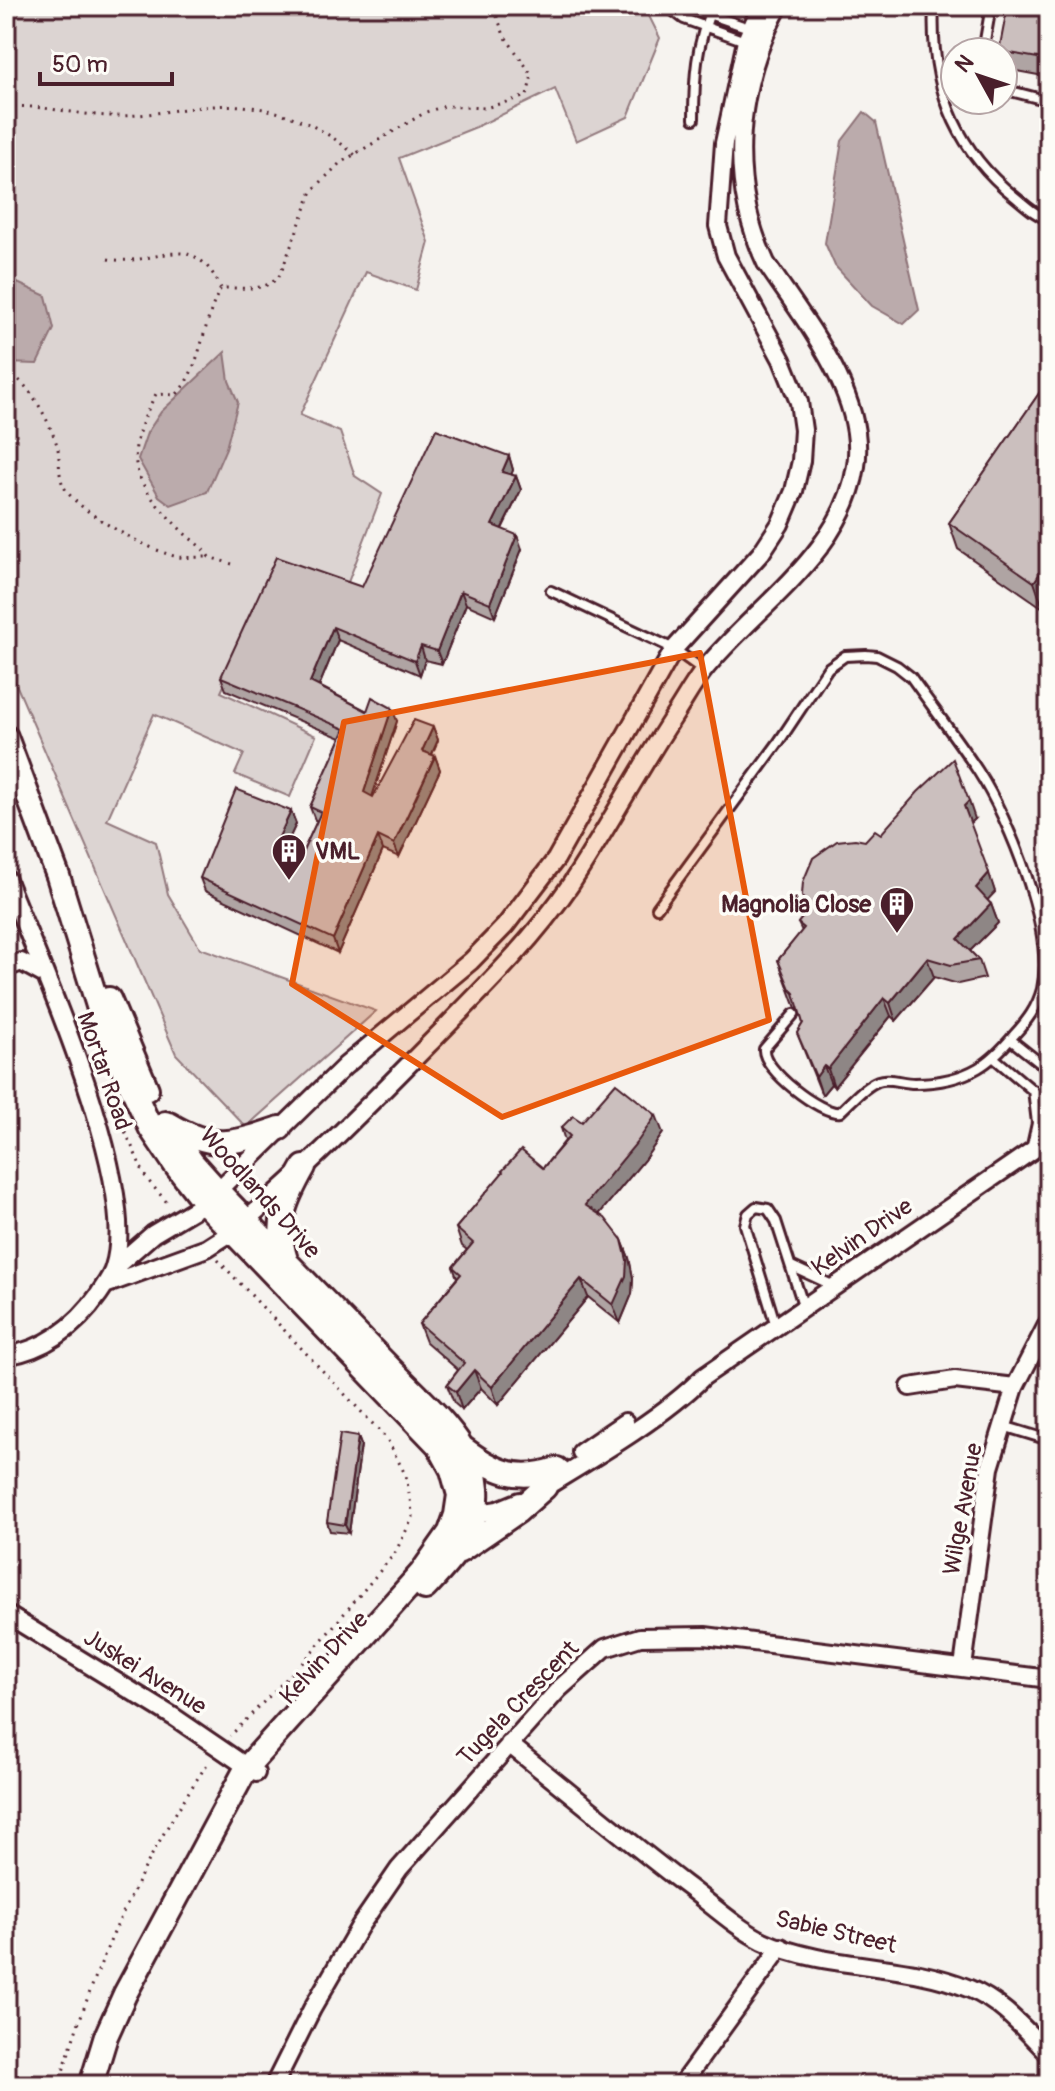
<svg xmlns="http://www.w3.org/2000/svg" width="1055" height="2091" viewBox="0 0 1055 2091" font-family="Pangolin,sans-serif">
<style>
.green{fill:#dcd4d2;stroke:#937a7e;stroke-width:2}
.water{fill:#bbabac;stroke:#8e7378;stroke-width:2}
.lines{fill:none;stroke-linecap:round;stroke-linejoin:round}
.lane-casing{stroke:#4a1f2b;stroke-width:14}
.street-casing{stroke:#4a1f2b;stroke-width:22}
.secondary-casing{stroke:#4a1f2b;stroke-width:28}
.path{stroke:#4a1f2b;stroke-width:3;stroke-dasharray:2 6;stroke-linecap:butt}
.lane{stroke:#fdfcf7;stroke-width:8}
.street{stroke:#fdfcf7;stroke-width:16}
.secondary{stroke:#fdfcf7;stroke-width:22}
.wall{fill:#afa4a3;stroke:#4a1f2b;stroke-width:2}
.shaded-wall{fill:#8e8685;stroke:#4a1f2b;stroke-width:2}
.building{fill:#cbbfbe;stroke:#4a1f2b;stroke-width:2}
.marked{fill:#e8590c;fill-opacity:0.2;stroke:#e8590c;stroke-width:6;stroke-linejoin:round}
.labels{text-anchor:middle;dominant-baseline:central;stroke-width:7;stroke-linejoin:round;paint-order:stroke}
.poi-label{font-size:24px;font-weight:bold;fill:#4a1f2b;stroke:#fdfcf7;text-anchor:start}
.street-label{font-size:24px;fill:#4a1f2b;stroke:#fdfcf7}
</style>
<rect width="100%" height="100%" fill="#f6f3ef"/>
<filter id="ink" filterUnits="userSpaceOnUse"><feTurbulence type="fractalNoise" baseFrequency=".0125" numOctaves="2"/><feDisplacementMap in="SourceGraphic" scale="16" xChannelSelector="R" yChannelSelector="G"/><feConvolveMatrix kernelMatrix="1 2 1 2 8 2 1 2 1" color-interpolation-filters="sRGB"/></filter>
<g filter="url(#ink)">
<!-- green -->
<path class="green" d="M6,6h638l16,32 -32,79 -52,24 -21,-52 -79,38 -77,31 30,84 -13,48 -50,-18 -66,143 40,17 15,44 27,18 -37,96 -66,-24 -58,126 95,44 -26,61 -55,-23 9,-20 -90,-40 -47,106 49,22 12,52 32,54 176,63 -130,116 -70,-73 -170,-393z"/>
<!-- water -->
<path class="water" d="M864,112l12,10 43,188 -15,14 -32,-18 -37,-40 -10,-23 17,-102z
M6,260l4,4 3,17 33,15 8,33 -17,35 -31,-1z
M225,352l4,29 9,21 -12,46 -19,44 -36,13 -12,-9 -21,-37 9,-26 14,-21z"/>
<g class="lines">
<!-- lane casing -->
<g class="lane-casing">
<path id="lane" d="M667,6l17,13 64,23
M685,6l67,23
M934,6c-4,76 20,142 80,190 11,9 21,19 35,24
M983,52l8,-46
M1003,89l46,12
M694,119c0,-40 2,-76 19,-113
M551,591l123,58 29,21
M657,908l121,-165 50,-75 17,-12 21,-1 11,1 20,10 14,11c22,31 46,62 67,94 32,50 77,160 64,218 -5,19 -15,32 -28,46 -10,12 -22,25 -36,33 -19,11 -42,15 -64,15 -12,0 -26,-6 -36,-2 -15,6 -27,21 -38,31 -19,3 -78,-43 -76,-63l30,-35
M1011,1040l38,30
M993,1057l56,47
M1031,1150l6,-27 -4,-33
M791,1266l43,20
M776,1326l-31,-101 3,-11 8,-7 12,2 8,12 28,87
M1003,1426l46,14"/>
</g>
<!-- street casing -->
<g class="street-casing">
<path id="street" d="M6,878c33,85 135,306 108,389 -2,9 -10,19 -15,27 -23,33 -53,55 -93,62
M6,968l15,-6 22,12
M114,1268l39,-34 52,-31 140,-137 126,-105 34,-35 51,-67 118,-210 87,-96 19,-29 14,-33 7,-30 2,-31 -4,-28 -17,-42 -56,-104 -8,-30 6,-83 22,-102 15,-35
M105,1285l102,-37 25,-16c69,-58 133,-123 196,-187 50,-51 103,-102 143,-161 36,-55 67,-113 103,-168 10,-15 19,-32 30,-46 52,-64 139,-117 152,-204 11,-71 -53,-147 -90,-203 -39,-83 -30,-178 13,-257
M910,1387l45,-7 60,7
M581,1452l44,-30
M547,1486c48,-29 118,-70 156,-109l346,-238
M466,1515l32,-5 22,-9
M6,1614l168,103 82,56
M963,1667l27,-199 25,-81 34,-66
M509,1744c59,47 116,95 175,140 26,19 51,43 79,57 65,30 142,20 207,48 32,13 55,41 79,65
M274,2085l38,-76 48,-83 39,-57 160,-180 46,-41 35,-11 65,-1 344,43
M681,2085l100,-138"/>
</g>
<!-- secondary casing -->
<g class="secondary-casing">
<path id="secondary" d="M6,737l52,139 48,156 45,97 25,37 29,37 234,243 13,24 7,25 -3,20 -6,17 -29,41 -174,194 -122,227 -19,42 -15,49
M109,999l38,90
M165,1123l27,39 26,29c56,59 114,117 171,176 25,26 55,51 74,82 8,11 13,26 14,40 3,43 -25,70 -52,99
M169,1124c45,27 63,20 111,4
M286,1260c-12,-37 0,-61 18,-93
M463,1448c32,24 54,34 94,21
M460,1551l57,-39 28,-25"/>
</g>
<!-- path -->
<path class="path" d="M6,107c34,-3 70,8 104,9 35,1 69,-8 104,-10 52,-4 103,15 141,49
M108,259c51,9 82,-34 113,29
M6,371c24,11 43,50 51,74 4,14 0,29 7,42 13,25 86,64 114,70 9,1 21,0 31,0
M232,564l-23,-7c-7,-11 -18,-17 -27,-26 -51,-51 -61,-72 -26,-137l20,1c27,-29 26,-74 45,-107 21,-1 45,5 59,-13l32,-84 28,-28 86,-51 19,-6 40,2 42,-12 5,-21 -28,-40 -11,-29
M6,846l7,16
M109,1095l37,83 24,28
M218,1260l169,179 19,37 7,41 -18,36 -89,106 -76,77
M59,2085c34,-117 82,-225 151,-325"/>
<!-- lane -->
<use href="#lane" class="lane"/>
<!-- street -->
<use href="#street" class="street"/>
<!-- secondary -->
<use href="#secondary" class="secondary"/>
</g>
<!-- wall -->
<path class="wall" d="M1049,6v71l-43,-8 -3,-8v-9l-4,-1z
M1049,379v221l-6,8 -85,-59 -9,-26z
M509,456l4,14 -2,5 5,1 5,14 -19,39 20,20 -27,68 -29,-13 -24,60 -17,-4 -5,15 -82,-35 -19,46 48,25 30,10 -25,75 1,1 60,-70 5,13 -6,15 3,1 5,14 -41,87 -16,-7 -45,103 -133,-62 -5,-13 91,-67 5,13 -14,29 17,7 18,-39 -2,-1 -5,-13 31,-69 -115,-48 -5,-13 141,-90z
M975,819l-5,5 25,68 -8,8 4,4 7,19 -28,28 9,9 6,18 -27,6 -24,-7 -38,44 -5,-5 -57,71 -3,-3 -9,11 -25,-62 6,-10 -4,-13 -3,-2 -18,-48 24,-29 -4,-8 67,-82 16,-7z
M582,1122l81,11 -19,27 -45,54 23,26 7,18 4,20 -1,16 -12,29 -32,-26 -90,108 -17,-17 -19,22 -8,-7 -7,-18 11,-15 -32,-28 -7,-18 38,-46 -4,-11 14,-17 -5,-4 -6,-18 47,-55 -1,-2 41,-3 22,-27 -4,-13z
M358,1437l3,8 -12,88 -19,-2 -3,-9z"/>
<!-- shaded-wall -->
<path class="shaded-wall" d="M509,456l4,14 -6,16 -5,-14z
M516,476l5,14 -24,48 -5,-13z
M517,535l5,14 -27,68 -5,-14z
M1049,560v40l-6,8 -9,-26z
M461,591l5,13 -24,60 -5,-13z
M333,627l5,13 -23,56 -5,-14z
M421,646l4,14 -5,15 -5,-14z
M392,708l5,13 -28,85 -5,-14z
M433,727l5,13 -11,25 -5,-14z
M435,756l5,14 -41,87 -5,-13z
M969,801l6,18 -5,5 -6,-18z
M291,811l5,13 -18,39 -5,-13z
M378,836l5,14 -45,103 -5,-14z
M989,873l6,19 -13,14 -6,-18z
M991,904l7,19 -34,34 -6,-18z
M927,958l7,19 -38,44 -6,-18z
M884,998l7,18 -57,71 -6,-18z
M824,1066l7,18 -9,11 -6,-18z
M656,1115l7,18 -19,27 -52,63 -7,-18z
M622,1240l7,18 4,20 -1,16 -12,29 -7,-18z
M581,1279l7,18 -90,108 -6,-18z
M474,1370l7,18 -19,22 -6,-18z
M358,1437l3,8 -12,88 -4,-8z"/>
<!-- building -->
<path class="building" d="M1013,6h36v54l-50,-9 8,-42 5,1z
M1049,379v181l-15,22 -85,-59z
M436,429l73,27 -7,16 14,4 -24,49 25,10 -27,68 -29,-12 -24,60 -16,-5 -6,15 -82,-34 -23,55 57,29 5,-14 20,11 -28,84 9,5 41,-77 19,7 -11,24 13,5 -41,88 -16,-8 -45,103 -133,-61 36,-89 55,22 -18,39 26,10 22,-48 -11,-5 35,-78 -124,-52 55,-120 86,30z
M953,759l16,42 -5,5 25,67 -13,15 15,16 -33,35 21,21 -28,5 -24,-7 -37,45 -6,-5 -56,71 -4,-3 -8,11 -19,-44 6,-10 -9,-30 -4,-4 -12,-29 26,-32 -6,-5 8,-10 -4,-18 1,-13 10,-24 24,-17 18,-2 10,2 10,-11 6,4 37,-42z
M616,1083l40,32 -18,26 -53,64 20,13 17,22 5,20 -1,16 -13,29 -32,-26 -89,108 -18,-17 -18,22 -9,-7 17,-22 -45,-39 42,-50 -8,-7 20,-24 -17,-15 47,-56 -1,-1 19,-21 22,18 27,-32 -9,-8 12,-12 9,6z
M340,1434l18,3 -13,88 -18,-3z"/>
</g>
<!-- marked area -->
<path class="marked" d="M700,653l69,367 -267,97 -210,-133 52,-262z"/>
<!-- icons -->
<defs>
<g id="building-pin" transform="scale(1.8)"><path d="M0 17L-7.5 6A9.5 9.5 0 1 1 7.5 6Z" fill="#4a1f2b" stroke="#fdfcf7"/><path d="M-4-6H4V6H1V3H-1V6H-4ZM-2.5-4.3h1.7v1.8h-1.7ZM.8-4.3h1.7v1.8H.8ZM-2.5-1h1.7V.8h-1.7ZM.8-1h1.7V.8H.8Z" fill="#fff"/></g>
</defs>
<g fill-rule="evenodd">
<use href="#building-pin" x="289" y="851"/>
<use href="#building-pin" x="897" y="904"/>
</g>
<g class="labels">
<!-- poi labels -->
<g class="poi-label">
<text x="315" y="851">VML</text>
<text x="871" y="904" text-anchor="end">Magnolia Close</text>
</g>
<!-- street labels -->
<g class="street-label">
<text transform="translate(104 1071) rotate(71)">Mortar Road</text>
<text transform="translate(260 1193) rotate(48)">Woodlands Drive</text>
<text transform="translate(862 1237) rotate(-35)">Kelvin Drive</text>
<text transform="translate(963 1509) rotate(-80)">Wilge Avenue</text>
<text transform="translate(324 1658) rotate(-47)">Kelvin Drive</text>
<text transform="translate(145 1672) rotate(32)">Juskei Avenue</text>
<text transform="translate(518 1703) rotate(-46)">Tugela Crescent</text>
<text transform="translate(836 1932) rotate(13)">Sabie Street</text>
</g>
</g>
<!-- margin -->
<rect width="1055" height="2091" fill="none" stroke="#fdfcf7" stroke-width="32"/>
<rect x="16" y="16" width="1023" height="2059" fill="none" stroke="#4a1f2b" stroke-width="3" filter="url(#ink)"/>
<!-- north arrow -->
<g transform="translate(979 76) rotate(310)"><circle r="38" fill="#fdfcf7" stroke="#b5a4a5" stroke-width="2"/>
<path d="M0-6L14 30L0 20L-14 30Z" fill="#4a1f2b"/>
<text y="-12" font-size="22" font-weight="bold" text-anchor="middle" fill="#4a1f2b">N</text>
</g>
<!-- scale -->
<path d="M40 72v12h132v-12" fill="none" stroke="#4a1f2b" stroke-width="4"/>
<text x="52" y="72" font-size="24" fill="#4a1f2b" stroke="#fdfcf7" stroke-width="6" paint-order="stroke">50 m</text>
</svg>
